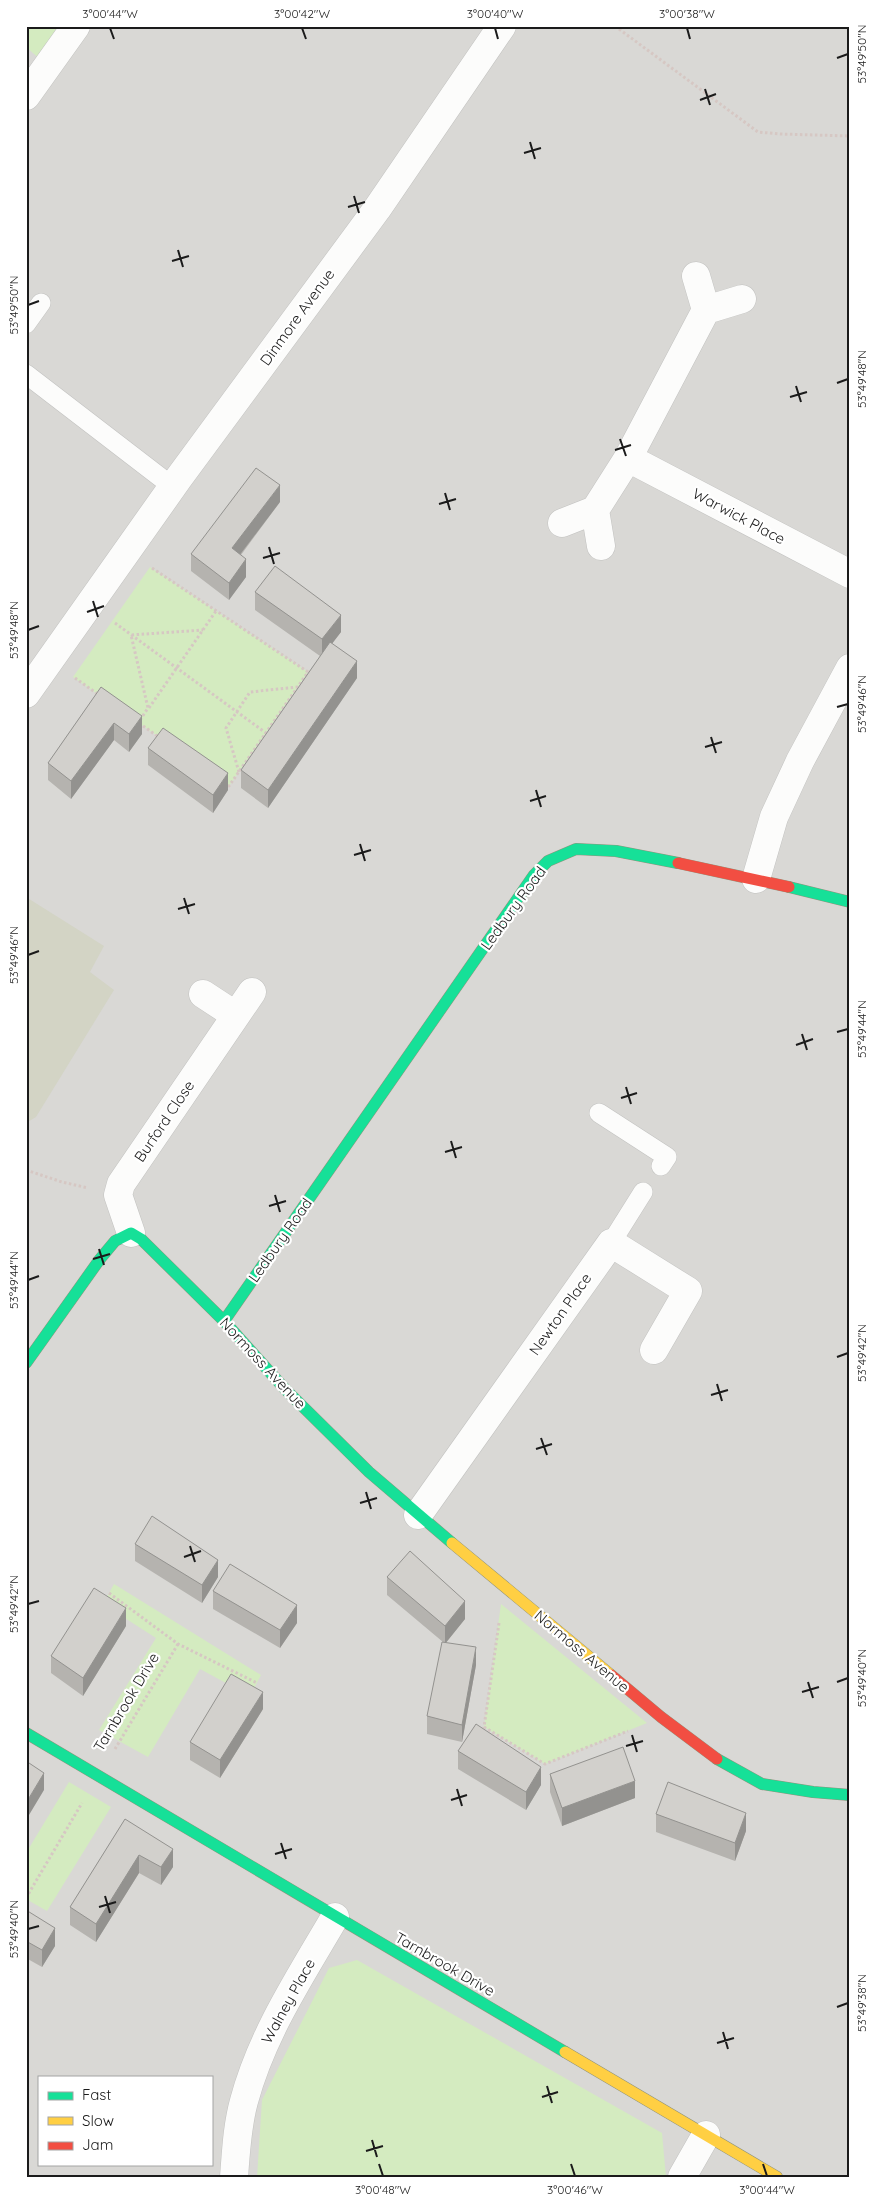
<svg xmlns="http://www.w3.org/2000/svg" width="876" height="2203" viewBox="0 0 876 2203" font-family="Quicksand,sans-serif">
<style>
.residential{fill:#d9d8d5;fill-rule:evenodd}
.construction{fill:#d3d4c5}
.grass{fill:#d4ebc0}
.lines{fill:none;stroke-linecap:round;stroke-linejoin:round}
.lane-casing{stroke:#c2c2c0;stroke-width:20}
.street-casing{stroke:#c2c2c0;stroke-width:29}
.fast-casing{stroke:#91947c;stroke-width:12}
.slow-casing{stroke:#91947c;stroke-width:12}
.jam-casing{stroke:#91947c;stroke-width:12}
.path{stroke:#d6c7c3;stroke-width:3;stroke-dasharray:2.5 2.5;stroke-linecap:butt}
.lane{stroke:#fcfcfb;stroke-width:19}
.street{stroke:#fcfcfb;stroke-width:28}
.fast{stroke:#16e098;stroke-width:11}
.slow{stroke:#ffcf43;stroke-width:11}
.jam{stroke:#f24e42;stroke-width:11}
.wall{fill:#b5b3af}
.shaded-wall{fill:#93928f}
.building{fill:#d2d0cc;stroke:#93928f}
.ticks{fill:none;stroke:#1b1b1b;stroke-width:2}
.labels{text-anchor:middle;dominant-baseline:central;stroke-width:4.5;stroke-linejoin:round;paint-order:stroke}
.street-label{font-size:15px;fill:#1b1b1b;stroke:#fff}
.neatline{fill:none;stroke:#1b1b1b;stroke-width:2}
.ticks-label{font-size:12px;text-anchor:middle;fill:#1b1b1b}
</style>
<rect width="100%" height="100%" fill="#eae9e4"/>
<!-- residential -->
<path class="residential" d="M26,26h824v2151h-824zM39,2077h172v87h-172z"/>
<!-- construction -->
<path class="construction" d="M26,897l78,49 -14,26 24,18 -78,127 -10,6z"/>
<!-- grass -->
<path class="grass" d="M26,26h40l-25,34 -15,-13z
M150,567l158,105 -79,114 -156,-109z
M114,1584l147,91 -11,21 -50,-27 -52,88 -49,-27 57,-92 -53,-34z
M501,1604l146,119 -102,41 -61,-37z
M69,1782l42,25 -64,104 -21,-12v-46z
M357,1960l305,173 4,44h-409l5,-77 67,-132z"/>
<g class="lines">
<!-- lane casing -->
<g class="lane-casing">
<path id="lane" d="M26,324l15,-21
M26,374l147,113
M599,1113l68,44 -6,9
M611,1243l32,-51"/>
</g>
<!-- street casing -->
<g class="street-casing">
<path id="street" d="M26,96l50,-70
M706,310l36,-11
M628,458l222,116
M562,523l33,-13
M601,546l-6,-36 33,-52 78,-148 -10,-34
M26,694l152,-215 199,-270 125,-183
M756,879l18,-62 26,-56 50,-93
M203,994l32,21
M131,1233l-13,-38 3,-11 131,-192
M418,1515l193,-272 77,48 -34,59
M234,2177c2,-25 3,-51 10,-76 18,-67 56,-124 91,-184
M682,2177l24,-42"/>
</g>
<!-- fast casing -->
<g class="fast-casing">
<path id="fast" d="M789,887l61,15
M224,1321l310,-446 14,-14 28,-12 40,2 62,12
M26,1363l74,-104 15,-18 16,-8 10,6 83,82 61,68 84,83 83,71
M26,1733l539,319
M717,1759l45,25 51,8 37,3"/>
</g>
<!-- slow casing -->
<g class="slow-casing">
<path id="slow" d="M452,1543l159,132
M565,2052l212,125"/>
</g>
<!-- jam casing -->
<g class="jam-casing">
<path id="jam" d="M678,863l111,24
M611,1675l50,42 56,42"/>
</g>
<!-- path -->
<path class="path" d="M615,26l143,106 22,2 70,2
M152,568l156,104 -79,114 -4,-3
M115,623l151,110
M75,678l24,17
M149,708l67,-97
M140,720l8,-12 -17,-73 72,-5
M139,723l21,15
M239,772l-13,-44 24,-36 48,-5
M26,1170l36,12 26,6
M109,1593l69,51 79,39
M499,1623l-15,104 61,37 83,-33
M115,1749l63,-105
M26,1898l56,-95"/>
<!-- lane -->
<use href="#lane" class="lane"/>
<!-- street -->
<use href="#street" class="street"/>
<!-- fast -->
<use href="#fast" class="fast"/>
<!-- slow -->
<use href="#slow" class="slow"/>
<!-- jam -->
<use href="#jam" class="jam"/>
</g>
<!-- wall -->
<path class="wall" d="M280,502l-39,53 5,22 -17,23 -38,-29v-17z
M255,592l86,40 -9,11 25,35 -89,130 -27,-20v-18l79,-114 -65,-46z
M101,687l41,47 -13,18 -15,-12 -43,59 -23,-19v-17z
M148,748l80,42 -15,23 -65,-48z
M135,1544l83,33 -16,26 -67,-42z
M387,1577l78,42 -19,23 30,23 -14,77 -35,-8v-18l16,-74 -56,-47z
M213,1591l84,32 -17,25 -67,-39z
M126,1626l-43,70 -32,-23v-17z
M263,1709l-43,69 -30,-18v-18z
M458,1751l83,34 -15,25 -68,-41z
M550,1774l85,24 -73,28 -12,-34z
M656,1814l90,17 -11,30 -79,-29z
M125,1819l48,48 -12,18 -22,-12 -43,69 -26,-17v-18z
M26,1910l29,36 -13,21 -16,-9z"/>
<!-- shaded-wall -->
<path class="shaded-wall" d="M280,485v17l-48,63v-17z
M246,559v18l-17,23v-17z
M341,615v17l-19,25v-18z
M357,661v17l-89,130v-18z
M142,716v18l-13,18v-18z
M114,723v17l-43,59v-18z
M228,773v17l-15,23v-18z
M218,1560v17l-16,26v-18z
M465,1601v18l-20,25v-18z
M297,1605v18l-17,25v-18z
M126,1608v18l-43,70v-18z
M476,1647v18l-14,77v-17z
M263,1692v17l-43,69v-18z
M541,1767v18l-15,25v-18z
M44,1773v17l-18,30v-17z
M635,1781v17l-73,28v-18z
M746,1813v18l-11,30v-18z
M173,1849v18l-12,18v-18z
M139,1855v18l-43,69v-18z
M55,1928v18l-13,21v-17z"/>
<!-- building -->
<path class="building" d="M256,468l24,17 -48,63 14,11 -17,24 -38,-29z
M275,566l66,49 -19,24 -67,-47z
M330,642l27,19 -89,129 -27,-20z
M101,687l41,29 -13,18 -15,-11 -43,58 -23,-18z
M163,728l65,45 -15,22 -65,-47z
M152,1516l66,44 -16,25 -67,-41z
M410,1551l55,50 -20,25 -58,-49z
M230,1564l67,41 -17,25 -67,-39z
M94,1588l32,20 -43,70 -32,-22z
M442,1642l34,5 -14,78 -35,-9z
M231,1674l32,18 -43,68 -30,-18z
M476,1724l65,43 -15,25 -68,-41z
M623,1747l12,34 -73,27 -12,-34z
M26,1761l18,12 -18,30z
M668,1782l78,31 -11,30 -79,-29z
M125,1819l48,30 -12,18 -22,-12 -43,69 -26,-17z
M26,1910l29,18 -13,22 -16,-9z"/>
<!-- ticks -->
<path class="ticks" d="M110,28l4,11M302,28l4,11M495,28l3,11M687,28l3,11M837,58l11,-4M705,89l5,16M700,100l16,-6M530,142l5,17M524,153l17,-5M354,196l5,17M348,207l17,-5M178,250l5,17M172,261l17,-5M28,305l11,-4M837,383l11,-4M796,386l5,16M790,397l17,-5M620,439l6,17M615,450l16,-5M445,493l5,17M439,504l17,-5M269,547l5,17M263,558l17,-5M93,601l5,16M87,612l17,-6M28,630l11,-4M837,707l11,-3M711,737l5,16M705,747l17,-5M536,790l5,17M530,801l16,-5M360,844l5,17M354,855l17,-5M184,898l5,16M178,909l17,-5M28,955l11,-4M837,1032l11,-3M802,1034l5,16M796,1045l17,-6M626,1087l5,17M621,1098l16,-5M451,1141l5,17M445,1152l17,-5M275,1195l5,17M269,1206l17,-5M99,1249l5,16M93,1259l17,-5M28,1280l11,-4M837,1357l11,-4M717,1384l5,17M711,1395l17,-5M541,1438l6,17M536,1449l16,-5M366,1492l5,17M360,1503l17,-5M190,1546l5,16M184,1557l17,-6M28,1604l11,-3M808,1682l5,16M837,1682l11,-4M802,1692l17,-5M632,1735l5,17M626,1746l17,-5M457,1789l5,17M451,1800l16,-5M281,1843l5,16M275,1854l17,-5M105,1896l5,17M99,1907l17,-5M28,1929l11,-3M837,2007l11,-4M723,2032l5,17M717,2043l17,-5M547,2086l5,17M542,2097l16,-5M372,2140l5,17M366,2151l17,-5M379,2164l4,12M571,2164l4,12M763,2164l4,12"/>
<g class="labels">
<!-- street labels -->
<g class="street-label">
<text transform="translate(297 317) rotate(-54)">Dinmore Avenue</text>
<text transform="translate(739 516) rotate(28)">Warwick Place</text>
<text transform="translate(513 908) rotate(-54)">Ledbury Road</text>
<text transform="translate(164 1121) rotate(-56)">Burford Close</text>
<text transform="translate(280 1240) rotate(-55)">Ledbury Road</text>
<text transform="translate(560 1314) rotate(-55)">Newton Place</text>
<text transform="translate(263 1363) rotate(47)">Normoss Avenue</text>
<text transform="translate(582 1651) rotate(40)">Normoss Avenue</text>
<text transform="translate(126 1702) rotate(-59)">Tarnbrook Drive</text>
<text transform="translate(445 1964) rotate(30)">Tarnbrook Drive</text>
<text transform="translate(288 2001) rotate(-61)">Walney Place</text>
</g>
</g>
<!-- border -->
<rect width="876" height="2203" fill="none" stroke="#ffffff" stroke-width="55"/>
<!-- legend -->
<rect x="38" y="2076" width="175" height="90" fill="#ffffff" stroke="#a4a4a4"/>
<rect x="48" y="2092" width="25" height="8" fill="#16e098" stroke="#a4a4a4"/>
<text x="82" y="2100" font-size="15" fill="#1b1b1b">Fast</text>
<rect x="48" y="2117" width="25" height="8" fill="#ffcf43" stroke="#a4a4a4"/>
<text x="82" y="2126" font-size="15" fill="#1b1b1b">Slow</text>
<rect x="48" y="2142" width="25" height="8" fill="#f24e42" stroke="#a4a4a4"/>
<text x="82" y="2150" font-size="15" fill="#1b1b1b">Jam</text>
<rect x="28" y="28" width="820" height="2148" class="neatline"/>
<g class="ticks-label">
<text x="110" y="18">3°00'44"W</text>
<text x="302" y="18">3°00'42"W</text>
<text x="495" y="18">3°00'40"W</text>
<text x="687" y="18">3°00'38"W</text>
<text transform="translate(862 54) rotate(-90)" y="4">53°49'50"N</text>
<text transform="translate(14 305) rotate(-90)" y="4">53°49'50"N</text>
<text transform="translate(862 379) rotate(-90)" y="4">53°49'48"N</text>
<text transform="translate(14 630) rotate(-90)" y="4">53°49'48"N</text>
<text transform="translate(862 704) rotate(-90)" y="4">53°49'46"N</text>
<text transform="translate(14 955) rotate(-90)" y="4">53°49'46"N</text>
<text transform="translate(862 1029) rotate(-90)" y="4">53°49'44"N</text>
<text transform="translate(14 1280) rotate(-90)" y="4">53°49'44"N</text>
<text transform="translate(862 1353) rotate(-90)" y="4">53°49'42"N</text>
<text transform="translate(14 1604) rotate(-90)" y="4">53°49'42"N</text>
<text transform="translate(862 1678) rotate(-90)" y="4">53°49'40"N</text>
<text transform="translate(14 1929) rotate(-90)" y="4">53°49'40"N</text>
<text transform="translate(862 2003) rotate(-90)" y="4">53°49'38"N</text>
<text x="383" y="2194">3°00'48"W</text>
<text x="575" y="2194">3°00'46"W</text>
<text x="767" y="2194">3°00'44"W</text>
</g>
</svg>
